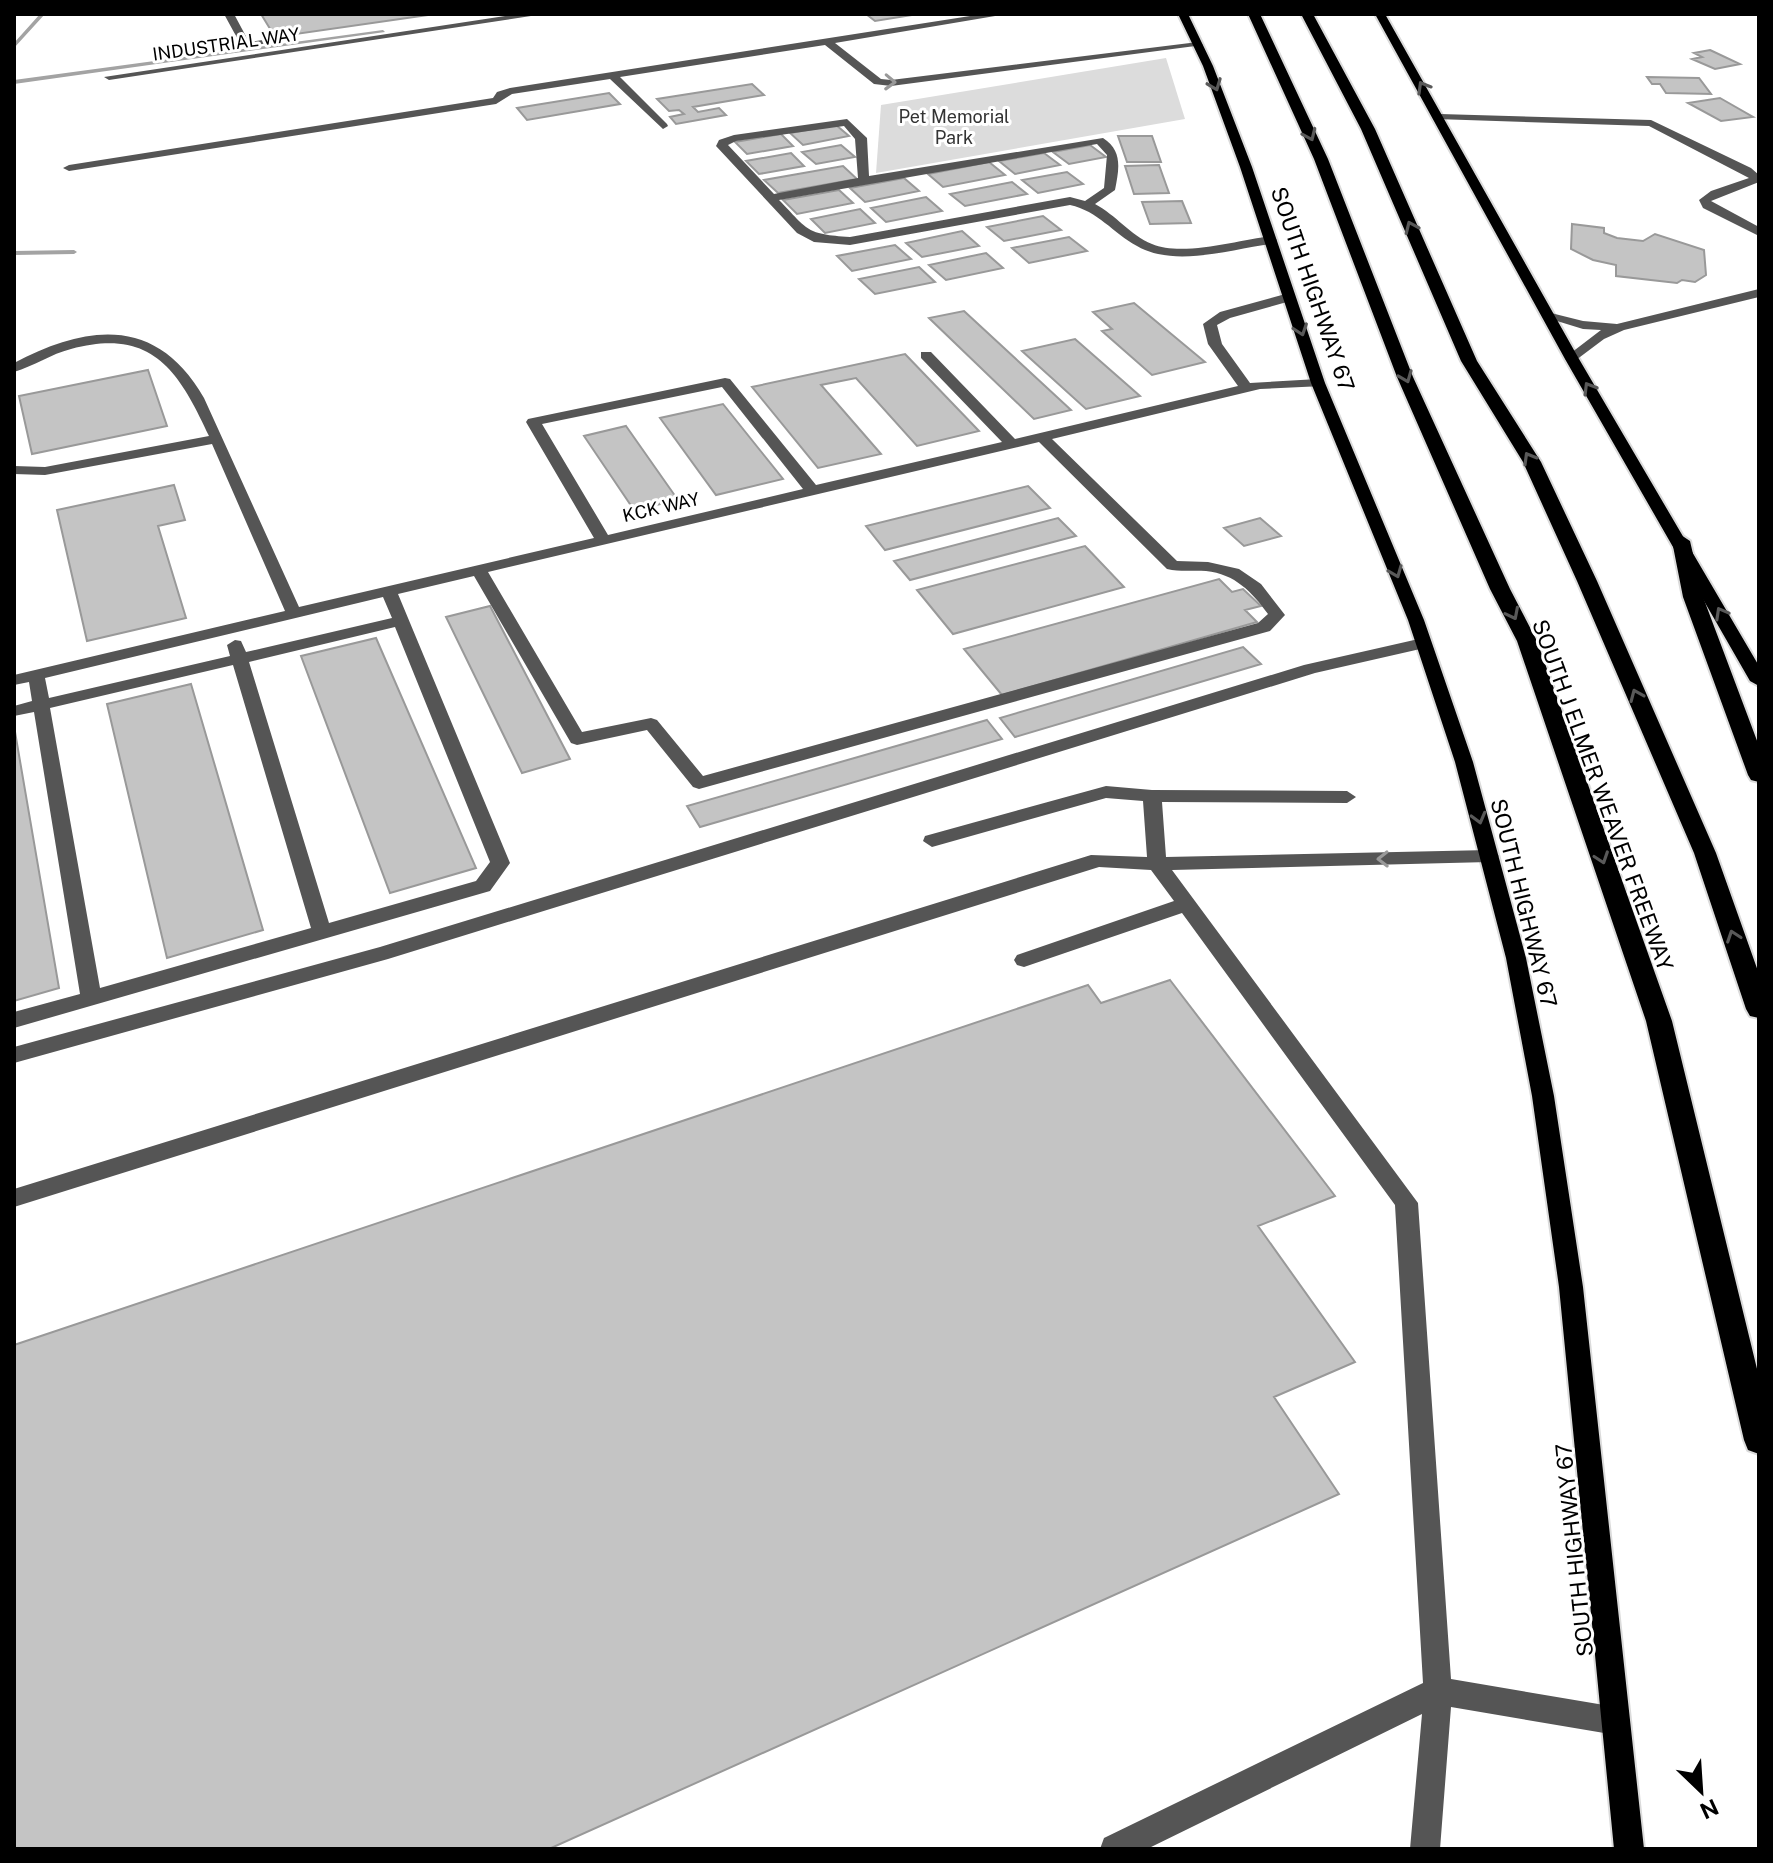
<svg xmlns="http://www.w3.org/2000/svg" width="1773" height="1863" viewBox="0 0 1773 1863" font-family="'Public Sans',sans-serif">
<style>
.green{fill:#dcdcdc}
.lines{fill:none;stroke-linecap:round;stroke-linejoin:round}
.stream{fill:#a3a3a3;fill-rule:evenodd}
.building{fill:#c4c4c4;stroke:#999;stroke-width:2}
.major-casing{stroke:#dbdbdb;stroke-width:4}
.highway-casing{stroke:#dbdbdb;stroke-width:4}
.minor{fill:#555;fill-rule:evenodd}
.major{fill:#000;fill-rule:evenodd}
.highway{fill:#000;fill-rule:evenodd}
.oneway{stroke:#999}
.oneway2{stroke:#595959}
.labels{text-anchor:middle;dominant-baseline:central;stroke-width:6;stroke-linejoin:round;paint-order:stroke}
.far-street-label{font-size:18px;fill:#000;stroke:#fff}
.far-park-label{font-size:18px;fill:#333;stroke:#fff}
.street-label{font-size:22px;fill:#000;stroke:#fff}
</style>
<rect width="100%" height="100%" fill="#fff"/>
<!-- green -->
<path class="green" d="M1166,58l19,61 -309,54 5,-68z"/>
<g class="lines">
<!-- stream -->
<path class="stream" d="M40,14h5l-31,34v-5z
M383,30l2,2 -371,52v-4z
M14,251l60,-1 3,2 -3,2 -60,1z"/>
</g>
<!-- building -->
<path class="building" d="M261,14h174l-160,23z
M866,14h52l-43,7z
M1710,50l30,14 -25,5 -23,-10 10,-2 -8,-4z
M1647,77l52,1 12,16 -45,-1 -6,-9h-8z
M752,84l12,11 -71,12 5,5 21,-4 7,7 -50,9 -6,-7 14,-3 -5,-4 -10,1 -12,-12z
M609,93l11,11 -93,16 -10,-12z
M1720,98l33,19 -32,4 -33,-18z
M836,125l13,11 -46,9 -13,-12z
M781,134l12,12 -46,8 -12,-12z
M1118,136h34l9,26h-34z
M841,145l14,12 -39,7 -14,-12z
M1090,145l16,12 -37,7 -16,-12z
M791,153l13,13 -45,8 -13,-13z
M1044,153l16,12 -45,9 -16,-13z
M989,162l16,13 -62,12 -15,-13z
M1159,165l10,28 -35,1 -9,-28z
M843,166l14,13 -79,14 -14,-13z
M1067,172l16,12 -45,9 -16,-13z
M904,178l15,13 -54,11 -15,-14z
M1012,182l15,12 -62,12 -15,-12z
M839,190l14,13 -56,11 -14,-14z
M926,197l16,14 -56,11 -15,-14z
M1182,201l9,22 -41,1 -8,-22z
M860,209l15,14 -50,10 -14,-14z
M1043,216l18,14 -57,11 -17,-14z
M1572,224l32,4v5l13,5 26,3 12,-7 49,16 2,25 -11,7 -13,-2 -5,3 -61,-7v-11l-23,-5 -22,-11z
M962,231l17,15 -57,11 -16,-14z
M1069,237l18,14 -58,12 -17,-15z
M895,245l16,14 -59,12 -15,-15z
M986,253l17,15 -57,12 -17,-15z
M919,267l16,15 -60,12 -16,-15z
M1134,303l71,59 -53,13 -50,-44 10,-2 -19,-17z
M964,311l107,99 -37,9 -105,-101z
M1075,339l65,57 -54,13 -64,-58z
M905,354l74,77 -62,15 -61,-68 -35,7 60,69 -63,14 -66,-81z
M148,370l19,56 -135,28 -13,-58z
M723,404l60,75 -67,16 -56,-77z
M626,426l52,74 -44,10 -50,-74z
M174,485l11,35 -27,6 28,92 -99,23 -30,-131z
M1028,486l22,22 -165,42 -19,-24z
M1058,518l18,18 -166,44 -16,-19z
M1260,518l21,18 -37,10 -20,-18z
M1085,546l39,41 -171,47 -36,-44z
M1219,579l13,13 11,-3 18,17 -16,4 12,12 -255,73 -38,-46z
M490,606l80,153 -48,14 -76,-156z
M376,638l100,230 -86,25 -89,-237z
M1243,647l18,17 -246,73 -15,-19z
M191,684l72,246 -96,28 -60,-254z
M987,720l15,19 -302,88 -13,-21z
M14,726l45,262 -45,13z
M1170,980l165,216 -77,30 97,136 -81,35 65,97 -790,355h-535v-504l1074,-360 13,18z"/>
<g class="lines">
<!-- major casing -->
<g class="major-casing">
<path id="major" d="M1178,14h10l25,52 39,101 73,216 99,237 49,142 53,196 28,138 29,191 61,562h-30l-55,-562 -27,-191 -26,-138 -51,-196 -47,-142 -97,-237 -71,-216 -37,-101z
M1375,14h10l194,345 180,307v20l-9,-5 -185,-322z"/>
</g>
<!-- highway casing -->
<g class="highway-casing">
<path id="highway" d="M1248,14h12l68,145 85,218 97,212 27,52 135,380 87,356v77l-11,-4 -4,-10 -98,-419 -129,-380 -27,-52 -93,-212 -83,-218z
M1301,14h12l62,115 102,232 64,101 56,119 119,272 43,121v44l-9,-2 -4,-7 -52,-156 -117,-272 -54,-119 -62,-101 -100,-232z
M1681,535l9,6 13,56 56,149v36l-8,-2 -3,-5 -65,-178 -11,-56z"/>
</g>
<!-- minor -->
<path class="minor" d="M224,14h10l15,28 21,-3 5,3 -33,5z
M519,14h25l-435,66 -5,-3z
M983,14h24l-172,29 46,36 10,1 307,-38 5,3 -312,41 -17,-2 -49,-39 -205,32 47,47 1,2 -5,3 -53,-50 -98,15 -16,10 -427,67 -6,-3 6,-3 424,-67 4,-6 13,-4z
M1440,114l211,6 100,48 8,7v7l-48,19 48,26v9l-56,-28 -4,-8 12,-9 38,-13 -100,-52 -213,-7v-4z
M847,119l20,19 2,38 234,-38c20,13 16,31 12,52l-20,14c21,11 35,31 57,40 30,13 87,-4 119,-8l6,4 -6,4c-40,5 -96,24 -134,2 -24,-13 -39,-35 -67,-41l-220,40 -36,-3 -17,-9 -81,-87 3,-6 15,-5zM844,126l11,13 3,39 -84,16 -46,-49 8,-4zM1097,144l10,11 -3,33 -19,13 -15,-4 -220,40c-44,-3 -41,-6 -71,-37z
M1759,289v8l-135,33 -20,9 -32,24 -7,-4 2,-3 34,-26 -18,-1 -39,-12 7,-4 32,8 34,3z
M1289,293l6,4 -1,3 -64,18 -13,7 5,19 28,39 68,-4 7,4 -2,3 -63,3 -208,50 125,122 31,1 31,7 22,15 24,31 -15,16 -571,158 -6,-2 -46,-57 -70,15 -6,-2 -97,-167 -76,18 112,269 -20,28 -476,137v-16l66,-18 -46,-282 -20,4v-10l18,-5 -3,-19 -15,3v-10l271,-64 -73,-167 -167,31 -31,-1v-8l31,1 164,-31c-30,-65 -57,-109 -138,-87 -20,5 -37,17 -57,23v-9c75,-40 144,-46 190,35l95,209 295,-69 -68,-116 2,-3 197,-41 5,1 86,106 186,-43 -81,-84v-6h10l84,87 223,-53 -30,-42 -5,-20 17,-12zM722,387l81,102 -195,46 -66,-111zM1039,442l128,127c13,3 26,1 39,2 29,3 46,21 62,43l-10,9 -555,153 -46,-56 -6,-2 -69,14 -94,-160zM383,597l9,21 -146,34 -5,-11 -6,-1 -8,5 3,11 -181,42 -4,-20zM395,627l95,235 -14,19 -147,42 -80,-261zM233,665l78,263 -211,60 -50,-280z
M1423,638l6,1 2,4 -2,4 -114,26 -927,286 -374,104v-16l366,-100 924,-282z
M1106,786l46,4 195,1 9,6 -9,6 -185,-1 4,55 323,-7 10,6 -10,6 -317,8 246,333 33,476 165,28 10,4 4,10 -4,10 -10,4 -165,-28 -11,142h-30l12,-135 -275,135h-47l4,-11 319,-155 -28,-478 -213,-292 -158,54 -7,-2 -3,-5 3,-5 157,-54 -23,-31 -52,-3 -1085,340v-18l1077,-334 56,2 -4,-56 -37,-3 -174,49 -9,-6 2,-5z"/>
<!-- major -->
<use href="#major" class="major"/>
<!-- highway -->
<use href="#highway" class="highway"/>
</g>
<!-- one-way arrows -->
<defs><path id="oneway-chevron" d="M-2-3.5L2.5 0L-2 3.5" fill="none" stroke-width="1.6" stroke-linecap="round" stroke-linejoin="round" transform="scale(2)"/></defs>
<g class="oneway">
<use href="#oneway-chevron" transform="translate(890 82) rotate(2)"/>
<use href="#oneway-chevron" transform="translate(1383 859) rotate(179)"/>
</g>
<g class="oneway2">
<use href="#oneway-chevron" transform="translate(1215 85) rotate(69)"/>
<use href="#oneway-chevron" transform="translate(1423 87) rotate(-120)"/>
<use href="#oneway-chevron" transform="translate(1310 135) rotate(66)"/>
<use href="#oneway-chevron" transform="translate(1411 227) rotate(-114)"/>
<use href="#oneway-chevron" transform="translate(1301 330) rotate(71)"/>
<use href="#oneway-chevron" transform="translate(1406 377) rotate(68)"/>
<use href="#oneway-chevron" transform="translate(1589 388) rotate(-121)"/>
<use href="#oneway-chevron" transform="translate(1529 458) rotate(-120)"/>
<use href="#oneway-chevron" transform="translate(1396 572) rotate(68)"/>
<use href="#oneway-chevron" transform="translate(1721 613) rotate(-119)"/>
<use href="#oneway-chevron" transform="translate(1513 614) rotate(63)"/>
<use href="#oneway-chevron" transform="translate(1636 695) rotate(-113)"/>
<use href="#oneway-chevron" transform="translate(1479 818) rotate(75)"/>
<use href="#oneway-chevron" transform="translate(1602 858) rotate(71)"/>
<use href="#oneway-chevron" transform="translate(1733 936) rotate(-109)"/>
</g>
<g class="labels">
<!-- far-street labels -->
<g class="far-street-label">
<text transform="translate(226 44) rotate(-8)">INDUSTRIAL WAY</text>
<text transform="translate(661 507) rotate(-13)">KCK WAY</text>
</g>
<!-- far-park labels -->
<g class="far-park-label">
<text x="954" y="116">Pet Memorial<tspan x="954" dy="21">Park</tspan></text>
</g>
<!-- street labels -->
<g class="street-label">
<text transform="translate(1313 289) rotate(71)">SOUTH HIGHWAY 67</text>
<text transform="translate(1603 795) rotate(70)">SOUTH J ELMER WEAVER FREEWAY</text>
<text transform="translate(1524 903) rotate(76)">SOUTH HIGHWAY 67</text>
<text transform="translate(1574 1550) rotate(-96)">SOUTH HIGHWAY 67</text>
</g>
</g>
<!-- border -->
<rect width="1773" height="1863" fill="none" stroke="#000000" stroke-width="32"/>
<!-- north arrow -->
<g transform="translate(1701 1791) rotate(155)" stroke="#ffffff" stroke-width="6" paint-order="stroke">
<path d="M0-6L14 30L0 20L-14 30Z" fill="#000000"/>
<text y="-12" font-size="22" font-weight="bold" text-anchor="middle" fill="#000000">N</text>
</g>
</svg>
